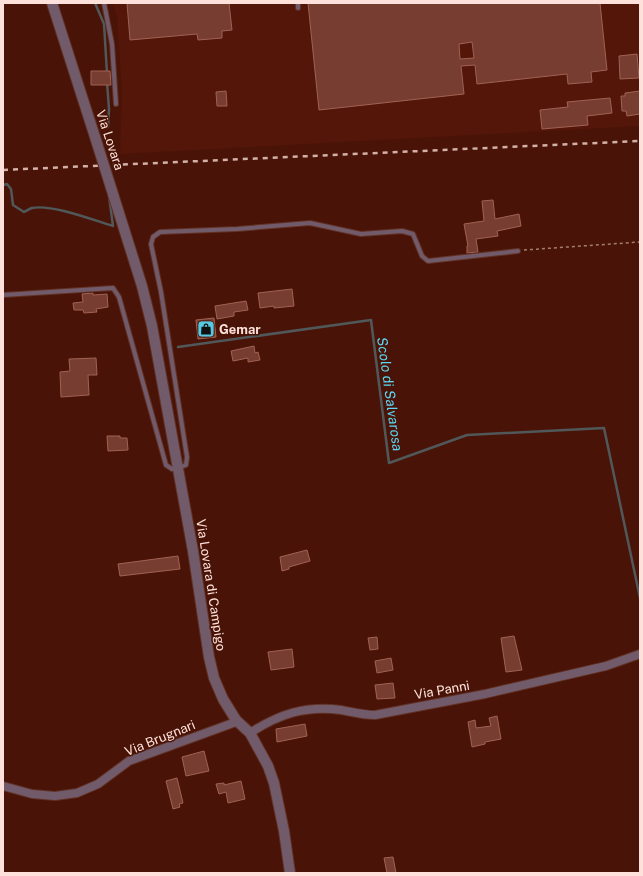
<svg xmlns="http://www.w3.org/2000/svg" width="643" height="876" viewBox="0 0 643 876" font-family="'Public Sans',sans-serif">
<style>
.built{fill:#541608}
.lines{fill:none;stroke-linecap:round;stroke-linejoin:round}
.stream{stroke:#50585a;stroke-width:2.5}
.building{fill:#773d30;stroke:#a06253;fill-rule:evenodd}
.service-casing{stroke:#623125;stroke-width:6}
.minor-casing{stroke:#623125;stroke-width:10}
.tertiary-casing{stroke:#623125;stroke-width:12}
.path{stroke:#a57c72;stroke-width:1.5;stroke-dasharray:3 3;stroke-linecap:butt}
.service{stroke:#715b6b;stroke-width:4}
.minor{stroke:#715b6b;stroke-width:8}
.tertiary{stroke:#715b6b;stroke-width:10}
.rail{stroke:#d3b1a8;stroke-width:2.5;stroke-dasharray:5 5;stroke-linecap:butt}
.tertiary-bridge-casing{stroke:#623125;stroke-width:12;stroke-linecap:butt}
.tertiary-bridge{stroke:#715b6b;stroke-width:10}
.labels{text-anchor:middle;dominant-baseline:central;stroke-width:3;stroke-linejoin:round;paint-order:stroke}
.street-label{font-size:13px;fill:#fee1da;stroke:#491407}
.poi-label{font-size:13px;font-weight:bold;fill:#fee1da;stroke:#491407;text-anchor:start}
.water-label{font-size:14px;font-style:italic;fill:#5bd7f2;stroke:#491407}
</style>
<rect width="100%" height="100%" fill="#491407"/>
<!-- built -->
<path class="built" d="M112,3h528v123l-520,28 2,-63 -5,-74z"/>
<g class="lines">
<!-- stream -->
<path class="stream" d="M95,3l9,21 3,49
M107,82l2,27 -1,18
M3,185l4,-1 4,5 2,16 11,7c2,-1 5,-3 8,-4 20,-4 61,12 81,18l-4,-30
M178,347l193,-27 18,143 78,-28 137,-7 36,170"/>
</g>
<!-- building -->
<path class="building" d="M127,3h102l3,27 -10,1v7l-24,2 -1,-6 -67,6z
M308,3h292l7,67 -16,2 1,10 -24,2 -1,-10 -90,10 -2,-19 -14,1 3,28 -145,16zM472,42l2,16 -14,1 -1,-15z
M637,54l2,24 -19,1 -1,-23z
M91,71h19l1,14h-20z
M226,91l1,15h-10l-1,-14z
M640,91v23l-13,2 -1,-5h-4l-1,-15h4v-3z
M610,98l2,15 -25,3 1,9 -46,4 -2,-19 28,-3 -1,-5z
M493,200l2,19 24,-5 2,12 -24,5 1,5 -22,3 2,13 -11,1v-7h1l-4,-22 20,-3 -2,-20z
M292,289l2,17 -20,2v-2l-14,2 -2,-15z
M93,293v2l14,-1 1,13 -12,2 1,3 -13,1 -1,-3h-9l-1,-7 10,-1 -1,-8z
M246,301l2,9 -14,2v4l-17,3 -2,-13z
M214,318l2,19 -18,2 -2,-19z
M254,346l1,7 3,-1 2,8 -12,2v-4l-15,3 -2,-10z
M96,358l1,17h-9l1,20 -28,2 -1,-25 10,-1 -1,-12z
M107,436h13v2h7l1,12 -20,1z
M307,550l3,11 -21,6v2l-7,2 -2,-14z
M178,556l2,13 -60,7 -2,-12z
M514,636l8,34 -16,2 -5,-34z
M377,637l1,12 -8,1 -2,-12z
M292,649l2,18 -23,3 -3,-18z
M391,658l2,12 -16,3 -2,-12z
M393,683l2,15 -18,1 -2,-14z
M497,716l4,23 -16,3v2l-13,3 -4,-25 7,-2 1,8 15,-2 -2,-8z
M305,724l2,12 -30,6 -1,-13z
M204,751l5,20 -23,5 -4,-19z
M177,778l6,25 -4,1 1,3 -7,2 -7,-28z
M241,781l4,18 -17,4 -2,-11 -7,2 -3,-10 8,-1v2z
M393,857l3,16h-9l-3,-15z"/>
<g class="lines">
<!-- service casing -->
<g class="service-casing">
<path id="service" d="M104,3l8,41 4,60
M298,3v5
M3,295l110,-7 6,9 47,168 6,4 6,-1 8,-3 1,-8 -26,-165 -10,-48 2,-7 7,-5 77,-3 73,-6 51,11 41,-3 11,3 9,22 6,5 90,-10"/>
</g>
<!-- minor casing -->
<g class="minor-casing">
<path id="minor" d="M250,733c29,-19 56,-28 91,-23 11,2 22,5 34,5l110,-21 121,-28 34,-12
M3,786l29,8 23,2 22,-3 21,-9 31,-23 104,-38 3,-3"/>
</g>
<!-- tertiary casing -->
<g class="tertiary-casing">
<path id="tertiary" d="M52,3l43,134
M113,194l29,92 10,40 41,225 16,106 5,21 9,21 13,21 14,13 18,33 6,17 10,48 6,42"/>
</g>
<!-- path -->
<path class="path" d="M524,250l116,-8"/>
<!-- service -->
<use href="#service" class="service"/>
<!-- minor -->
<use href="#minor" class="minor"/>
<!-- tertiary -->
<use href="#tertiary" class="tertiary"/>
<!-- rail -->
<path class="rail" d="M3,170l637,-29"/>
<!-- tertiary-bridge casing -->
<g class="tertiary-bridge-casing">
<path id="tertiary-bridge" d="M95,137l18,57"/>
</g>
<!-- tertiary-bridge -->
<use href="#tertiary-bridge" class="tertiary-bridge"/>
</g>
<!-- icons -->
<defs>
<g id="shop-square" transform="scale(0.9)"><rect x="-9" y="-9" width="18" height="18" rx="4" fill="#57c9e2" stroke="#491407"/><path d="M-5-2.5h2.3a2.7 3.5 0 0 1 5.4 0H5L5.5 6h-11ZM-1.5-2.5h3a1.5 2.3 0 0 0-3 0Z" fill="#111"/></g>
</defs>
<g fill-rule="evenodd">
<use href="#shop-square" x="206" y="329"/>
</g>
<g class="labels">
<!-- street labels -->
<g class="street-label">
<text transform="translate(110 140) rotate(72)">Via Lovara</text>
<text transform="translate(211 585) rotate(81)">Via Lovara di Campigo</text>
<text transform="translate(442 690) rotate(-10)">Via Panni</text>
<text transform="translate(160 738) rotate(-22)">Via Brugnari</text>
</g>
<!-- poi labels -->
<g class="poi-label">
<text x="219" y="329">Gemar</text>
</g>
<!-- water labels -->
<g class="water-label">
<text transform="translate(390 394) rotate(82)">Scolo di Salvarosa</text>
</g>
</g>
<!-- border -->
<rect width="643" height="876" fill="none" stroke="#fee1da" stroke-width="8"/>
</svg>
